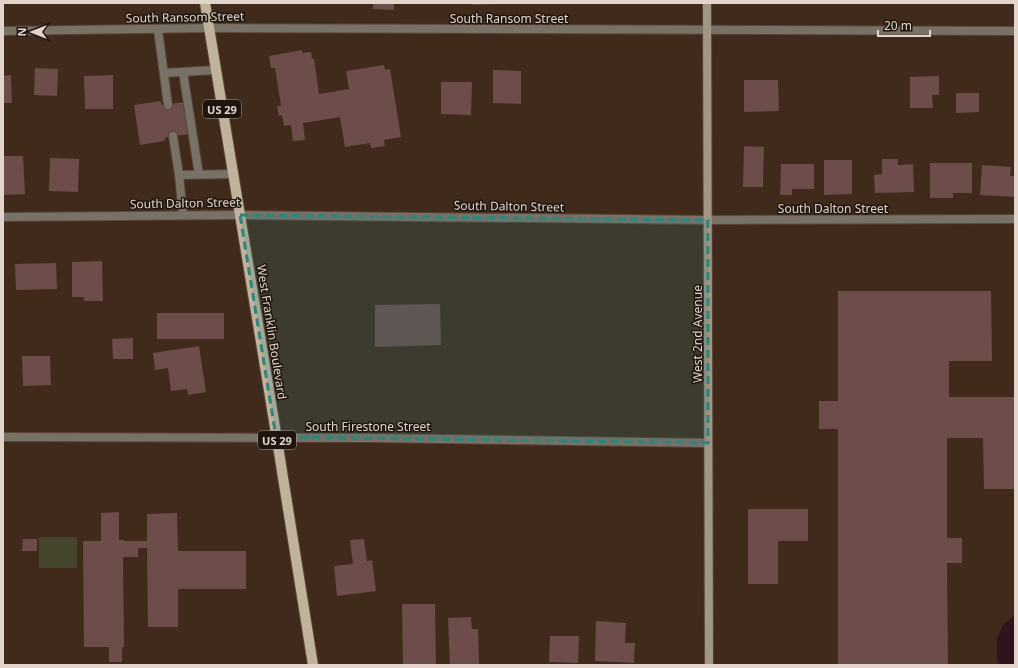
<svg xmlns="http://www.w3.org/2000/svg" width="1018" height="668" viewBox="0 0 1018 668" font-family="'Noto Sans',sans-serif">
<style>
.green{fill:#45462d}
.water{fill:#2e141d}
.building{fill:#6c4d4a}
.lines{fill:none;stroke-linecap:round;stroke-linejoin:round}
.lane-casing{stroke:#5a4537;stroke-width:10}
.street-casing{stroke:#5a4537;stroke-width:10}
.secondary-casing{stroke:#5a4537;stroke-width:10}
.primary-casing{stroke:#5a4537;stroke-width:12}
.lane{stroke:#787166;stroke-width:8}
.street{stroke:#787166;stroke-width:8}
.secondary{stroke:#a19684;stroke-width:8}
.primary{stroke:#c0b29c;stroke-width:10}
.marked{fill:#2f847c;fill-opacity:0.2;stroke:#2f847c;stroke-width:3;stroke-dasharray:8 5;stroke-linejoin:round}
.labels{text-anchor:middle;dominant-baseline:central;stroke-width:3;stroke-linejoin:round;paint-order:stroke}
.shield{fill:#1f150f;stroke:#a89b93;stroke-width:1}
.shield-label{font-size:11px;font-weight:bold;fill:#e3d4cb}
.street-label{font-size:12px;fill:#e3d4cb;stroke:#1f150f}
</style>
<rect width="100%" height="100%" fill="#402a1b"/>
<!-- green -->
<path class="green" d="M39,537h38v31h-38z"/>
<!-- water -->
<path class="water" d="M1015,615v50h-15l-3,-5v-22l6,-13z"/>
<!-- building -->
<path class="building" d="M373,3h21v7l-21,-1z
M472,3h29v1l-29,1z
M302,50v3l9,-1 1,7 2,-1 5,36 30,-5 -3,-18 38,-6 1,5 5,-1 11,68 -17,3 1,6 -14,2 -1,-5 -25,4 -5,-30 -37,6 2,17 -12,1 -2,-16 -7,1 -2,-11 -3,1 -2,-10h4l-6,-38h-4l-2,-12z
M35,68l23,1 -1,27 -23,-1z
M493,70l28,1v33l-28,-1z
M11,75l1,28h-9v-27z
M113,75v34h-28l-1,-33z
M939,76v19h-7l1,13h-23v-31z
M744,80h34l1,31 -35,1z
M441,82h31l-1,33 -30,-1z
M956,93h23v19l-23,1z
M160,101l2,4 23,-3 5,32 -24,3 -2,4 -24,4 -6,-40z
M744,146l20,1 -1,40h-20z
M3,156h20l2,38 -22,1z
M50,158l29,1 -1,33 -29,-1z
M882,159h16v6l15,-1 1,28 -39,1 -1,-18 8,-1z
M824,160h28v34l-28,1z
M930,163h42v30h-19v5h-23z
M781,164h33v25h-22v6h-12z
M982,165l29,2 -1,9h5v21l-35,-2z
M102,261l1,40h-19v-4h-12v-35z
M56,263l1,26 -41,1 -1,-26z
M838,291h153l1,70h-43v36h66v92h-31l-1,-51h-36v100h15v25h-15l1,102h-110v-236h-19v-28h19z
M440,304l1,41 -66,2v-42z
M157,313h67v26h-67z
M133,338v21h-20l-1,-20z
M199,346l7,46 -18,3 -1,-6 -16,2 -3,-23 -13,2 -2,-17z
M22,356h28l1,29 -28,1z
M748,509h60v32h-30v43h-30z
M119,512v28h5v1h23v-27l30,-1 1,38h68v38h-68v38h-30l-1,-79h-9v9h-15l1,90h-2v15h-13v-15h-25l-1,-106h18v-28z
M23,539h14v12h-15z
M364,539l3,22 5,-1 4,31 -39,5 -3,-30 19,-2 -3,-24z
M402,604h33l1,61h-33z
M471,617l1,12h6l1,35 -29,1 -2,-47z
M596,621l30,2 -1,20h10l-1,20 -39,-2z
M550,636h29l-1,27 -29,-1z"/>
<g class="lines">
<!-- lane casing -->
<g class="lane-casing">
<path id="lane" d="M158,30l10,75
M183,72l16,103
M164,73l52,-3
M173,136l6,39 4,40
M179,175l54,-1"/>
</g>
<!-- street casing -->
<g class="street-casing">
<path id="street" d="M3,31l206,-3 806,3
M3,217l237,-2 468,5 307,-1
M3,437l366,1 339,5"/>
</g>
<!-- secondary casing -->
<g class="secondary-casing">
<path id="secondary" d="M707,3l2,662"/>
</g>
<!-- primary casing -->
<g class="primary-casing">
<path id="primary" d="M205,3l68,412 40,250"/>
</g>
<!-- lane -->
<use href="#lane" class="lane"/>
<!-- street -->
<use href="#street" class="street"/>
<!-- secondary -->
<use href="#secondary" class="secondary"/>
<!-- primary -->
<use href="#primary" class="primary"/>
</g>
<!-- marked area -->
<path class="marked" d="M240,215l468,5v223l-432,-6z"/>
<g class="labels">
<!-- shield labels -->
<g class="shield">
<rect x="203" y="100" width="38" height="18" rx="3"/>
<rect x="258" y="431" width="38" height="18" rx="3"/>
</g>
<g class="shield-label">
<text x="222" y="109">US 29</text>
<text x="277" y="440">US 29</text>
</g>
<!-- street labels -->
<g class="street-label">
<text transform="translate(185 17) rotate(-1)">South Ransom Street</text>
<text x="509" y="18">South Ransom Street</text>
<text transform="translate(185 203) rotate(-1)">South Dalton Street</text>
<text transform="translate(509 206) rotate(1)">South Dalton Street</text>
<text x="833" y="208">South Dalton Street</text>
<text transform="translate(272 332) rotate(81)">West Franklin Boulevard</text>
<text transform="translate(697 334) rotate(-90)">West 2nd Avenue</text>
<text x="368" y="426">South Firestone Street</text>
</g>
</g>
<!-- border -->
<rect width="1018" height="668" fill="none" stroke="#e3d4cb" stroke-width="8"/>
<!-- north arrow -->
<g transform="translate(32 32) rotate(270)" stroke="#1f150f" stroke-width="3" paint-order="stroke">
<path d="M0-3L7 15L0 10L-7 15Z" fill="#e3d4cb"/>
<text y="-6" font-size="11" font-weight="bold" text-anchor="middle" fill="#e3d4cb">N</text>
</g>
<!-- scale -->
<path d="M878 30v6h52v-6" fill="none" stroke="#e3d4cb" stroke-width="2"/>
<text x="884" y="30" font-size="12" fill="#e3d4cb" stroke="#1f150f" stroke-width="3" paint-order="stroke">20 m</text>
</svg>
